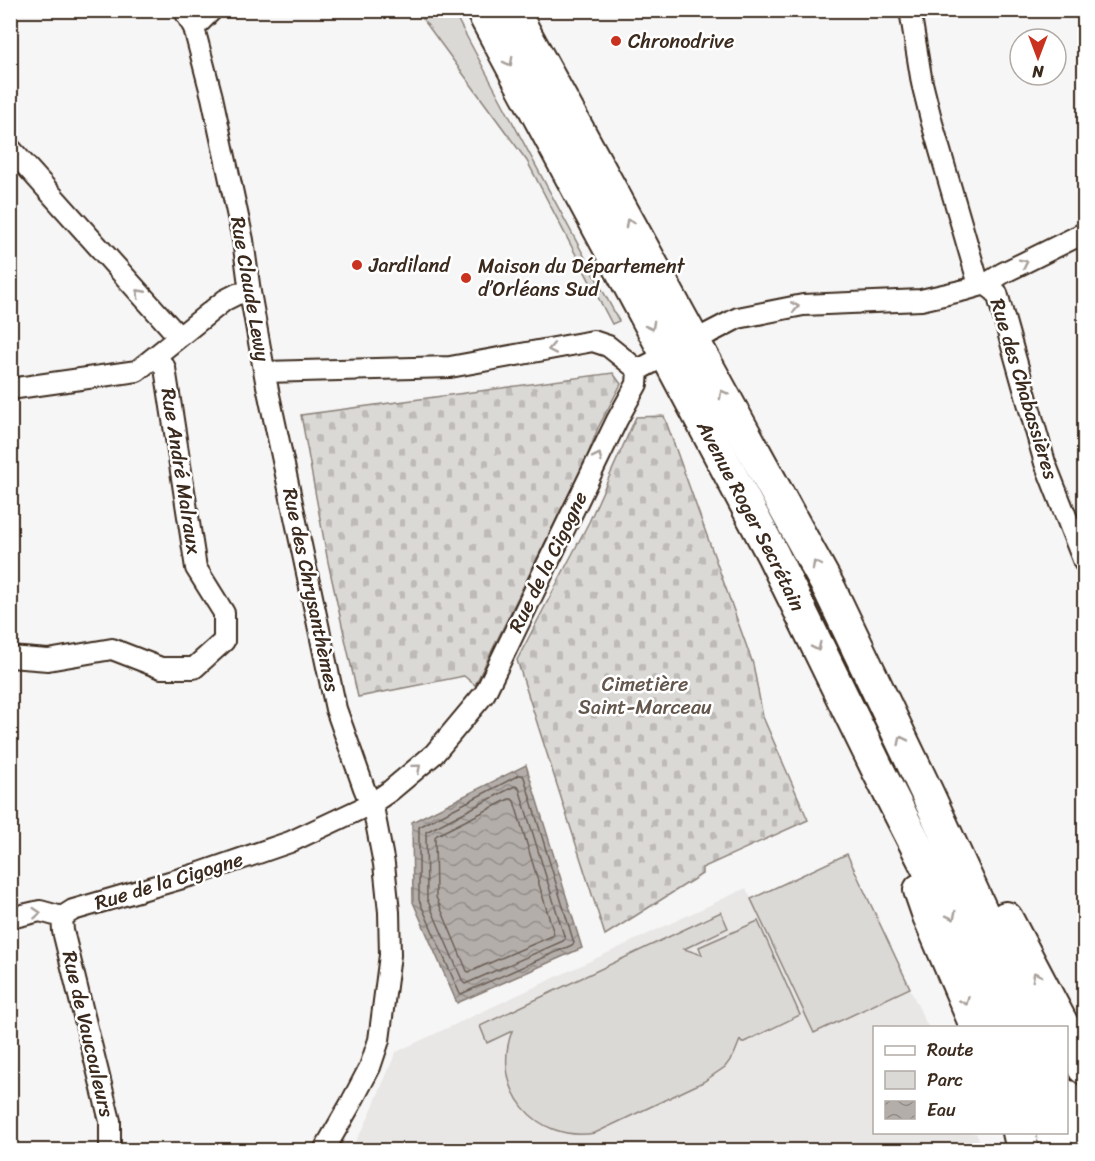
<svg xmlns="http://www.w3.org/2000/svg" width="1095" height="1161" viewBox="0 0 1095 1161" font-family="Sriracha,sans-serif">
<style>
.built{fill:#e9e7e6}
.green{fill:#dbd9d6;stroke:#8b827a;stroke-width:1.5}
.cemetery{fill:url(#cemetery-stones);stroke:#8b827a;stroke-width:1.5}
.water{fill:url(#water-waves);stroke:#847972;stroke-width:1.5}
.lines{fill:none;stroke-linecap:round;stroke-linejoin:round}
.shore{stroke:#6b5f56;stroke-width:1.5}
.minor-casing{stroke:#3b2a1e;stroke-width:24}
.primary-casing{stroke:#3b2a1e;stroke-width:36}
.minor{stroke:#fff;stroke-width:20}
.primary{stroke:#fff;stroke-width:32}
.oneway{stroke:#a79f9a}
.poi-dot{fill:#c8321e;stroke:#fff;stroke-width:2}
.labels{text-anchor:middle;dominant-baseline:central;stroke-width:5;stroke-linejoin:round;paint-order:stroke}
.poi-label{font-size:20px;fill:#3b2a1e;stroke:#fff;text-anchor:start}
.street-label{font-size:20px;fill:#3b2a1e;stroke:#fff}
.park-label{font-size:20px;fill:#63564c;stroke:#fff}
</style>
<defs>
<pattern id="cemetery-stones" width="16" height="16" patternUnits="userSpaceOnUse" patternTransform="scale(1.5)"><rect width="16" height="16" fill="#dbd9d6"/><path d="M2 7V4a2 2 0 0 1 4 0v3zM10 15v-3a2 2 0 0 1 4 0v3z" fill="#bdbab7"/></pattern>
<pattern id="water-waves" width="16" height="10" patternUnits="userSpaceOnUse" patternTransform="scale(1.5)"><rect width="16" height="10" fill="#b4aeaa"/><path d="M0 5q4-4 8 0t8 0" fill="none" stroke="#948e8a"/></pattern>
</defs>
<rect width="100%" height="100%" fill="#f7f6f6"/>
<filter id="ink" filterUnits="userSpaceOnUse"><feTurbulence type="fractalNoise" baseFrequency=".0167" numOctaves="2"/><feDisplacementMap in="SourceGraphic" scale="12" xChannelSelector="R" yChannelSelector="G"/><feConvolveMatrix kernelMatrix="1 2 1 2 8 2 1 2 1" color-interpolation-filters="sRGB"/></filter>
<g filter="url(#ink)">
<!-- built -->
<path class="built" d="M847,854l81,173 -54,1v104l102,1 8,17h-634l15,-25 31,-73 350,-164 5,10z"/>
<!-- green -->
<path class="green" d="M417,11h36l166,310 -7,3 -85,-163z
M847,854l63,134 -96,45 -63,-134z
M721,912l7,16 -44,21 18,6 -3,-8 59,-26 42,94 -58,28 -2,-3 -6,15 -9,12 -22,15 -108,51c-61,10 -104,-45 -83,-102l-25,12 -7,-17z"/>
<!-- cemetery -->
<path class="cemetery" d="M613,373l8,11 -23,44 -11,29 -112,228 -11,-9 -106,21 -30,-135 -27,-147z
M664,416l89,248 10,53 45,103 -106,48v6l-97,61 -88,-275 72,-138 47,-105z"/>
<!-- water -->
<path class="water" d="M526,765l56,183 -125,55 -44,-101 -1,-80z"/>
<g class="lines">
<!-- shore -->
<path class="shore" d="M519,775h3l2,2 50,166 -2,2 -111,49 -2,-2 -40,-92v-73z
M515,786l4,2 46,151 -2,2 -98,43 -2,-2 -36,-83 -1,-67z
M509,799h3l2,2 40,133 -2,2 -83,36 -2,-1 -31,-74 -1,-60 2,-2z"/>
<!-- minor casing -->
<g class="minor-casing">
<path id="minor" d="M184,10l10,18 18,69 31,143 7,52 16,89 70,328 28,79 10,24 10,52 5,48 1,43 -11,85 -9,27 -20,38 -26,45
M910,10l12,73 10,40 45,155 20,15 48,170 39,99
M194,28l18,-18
M10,148l169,189
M638,370l100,-52 65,-13 118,-5 44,-10 21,-6 17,-11 81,-40
M265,372l185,-5 143,-26 15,5 30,24
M10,389l127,-18 88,-71 12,-6 13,-2
M10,657l38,3 64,-11 49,19h33l30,-27v-28l-28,-45 -31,-200 -9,-12
M62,917l1,14 47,190v29
M10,918l30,-7 22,6 11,-7 127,-37 90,-31 81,-38 19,-13 44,-37 51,-61 132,-273 20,-36 1,-14"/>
</g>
<!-- primary casing -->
<g class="primary-casing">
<g id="primary">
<path id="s1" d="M482,10l185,345 106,200 105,215 131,258"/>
<path d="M512,10l318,580 97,203 108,235"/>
<path d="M920,890l9,26 48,112"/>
<path d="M1006,918l58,110"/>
<path d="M1066,1033l18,35"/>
<path d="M1066,1096l17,35"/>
<path d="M1019,1132l4,18"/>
<path d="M1052,1132l3,9"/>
</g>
</g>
<!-- minor -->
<use href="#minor" class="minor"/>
<!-- primary -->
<use href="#primary" class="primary"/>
</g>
<!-- one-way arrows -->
<defs><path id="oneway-chevron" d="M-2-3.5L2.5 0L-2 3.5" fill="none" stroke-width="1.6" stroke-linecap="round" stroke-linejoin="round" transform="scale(1.5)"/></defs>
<g class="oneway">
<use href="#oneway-chevron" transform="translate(509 62) rotate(62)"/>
<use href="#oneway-chevron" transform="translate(629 223) rotate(-119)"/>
<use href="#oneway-chevron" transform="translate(1024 263) rotate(-26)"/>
<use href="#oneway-chevron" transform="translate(140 293) rotate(-132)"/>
<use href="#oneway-chevron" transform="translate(795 307) rotate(-10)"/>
<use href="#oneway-chevron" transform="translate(651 326) rotate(61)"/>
<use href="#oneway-chevron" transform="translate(552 349) rotate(169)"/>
<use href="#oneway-chevron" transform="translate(723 394) rotate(-119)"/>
<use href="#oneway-chevron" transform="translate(598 457) rotate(-64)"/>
<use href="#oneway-chevron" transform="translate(816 565) rotate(-119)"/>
<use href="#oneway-chevron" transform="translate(817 647) rotate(64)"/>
<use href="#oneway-chevron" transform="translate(902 740) rotate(-116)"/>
<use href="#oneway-chevron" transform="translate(417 768) rotate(-40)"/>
<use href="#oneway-chevron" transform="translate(37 913) rotate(-4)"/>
<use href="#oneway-chevron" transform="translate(952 916) rotate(63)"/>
<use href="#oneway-chevron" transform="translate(1036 976) rotate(-118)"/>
<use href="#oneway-chevron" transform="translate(965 1001) rotate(67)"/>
</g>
</g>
<!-- markers -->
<g class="poi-dot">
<circle cx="616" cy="41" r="6"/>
<circle cx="357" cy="265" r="6"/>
<circle cx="466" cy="278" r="6"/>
</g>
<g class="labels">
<!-- poi labels -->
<g class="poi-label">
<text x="628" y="41">Chronodrive</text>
<text x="369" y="265">Jardiland</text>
<text x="478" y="266">Maison du Département<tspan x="478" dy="23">d’Orléans Sud</tspan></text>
</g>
<!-- street labels -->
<g class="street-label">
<text transform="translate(250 289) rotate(80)">Rue Claude Lewy</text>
<text transform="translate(1024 389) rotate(73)">Rue des Chabassières</text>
<text transform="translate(181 471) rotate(81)">Rue André Malraux</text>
<text stroke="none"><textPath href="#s1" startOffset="573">Avenue Roger Secrétain</textPath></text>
<text transform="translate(548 562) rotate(-64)">Rue de la Cigogne</text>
<text transform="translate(311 590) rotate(78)">Rue des Chrysanthèmes</text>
<text transform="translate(169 881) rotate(-17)">Rue de la Cigogne</text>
<text transform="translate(88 1034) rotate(77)">Rue de Vaucouleurs</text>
</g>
<!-- park labels -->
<g class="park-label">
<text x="645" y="684">Cimetière<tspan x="645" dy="23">Saint-Marceau</tspan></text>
</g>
</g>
<!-- margin -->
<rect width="1095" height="1161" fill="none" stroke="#fff" stroke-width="36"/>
<rect x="18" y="18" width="1059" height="1125" fill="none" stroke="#3b2a1e" stroke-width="2" filter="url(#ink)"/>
<!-- legend -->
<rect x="873" y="1026" width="195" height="108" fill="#ffffff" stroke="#b1aaa5" stroke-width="1.5"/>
<rect x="885" y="1046" width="30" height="9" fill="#ffffff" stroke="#b1aaa5" stroke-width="1.5"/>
<text x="927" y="1056" font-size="18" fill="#3b2a1e">Route</text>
<rect x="885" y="1071" width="30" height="18" fill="#dbd9d6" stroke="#b1aaa5" stroke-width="1.5"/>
<text x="927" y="1086" font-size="18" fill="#3b2a1e">Parc</text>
<rect x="885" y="1101" width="30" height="18" fill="url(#water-waves)" stroke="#b1aaa5" stroke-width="1.5"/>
<text x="927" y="1116" font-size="18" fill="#3b2a1e">Eau</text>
<!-- north arrow -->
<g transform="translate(1038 57) rotate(180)"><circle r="28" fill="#ffffff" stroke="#b1aaa5" stroke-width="1.5"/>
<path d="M0-4.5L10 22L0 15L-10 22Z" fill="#c8321e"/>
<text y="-9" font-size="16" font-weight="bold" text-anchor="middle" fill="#3b2a1e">N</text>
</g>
</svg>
